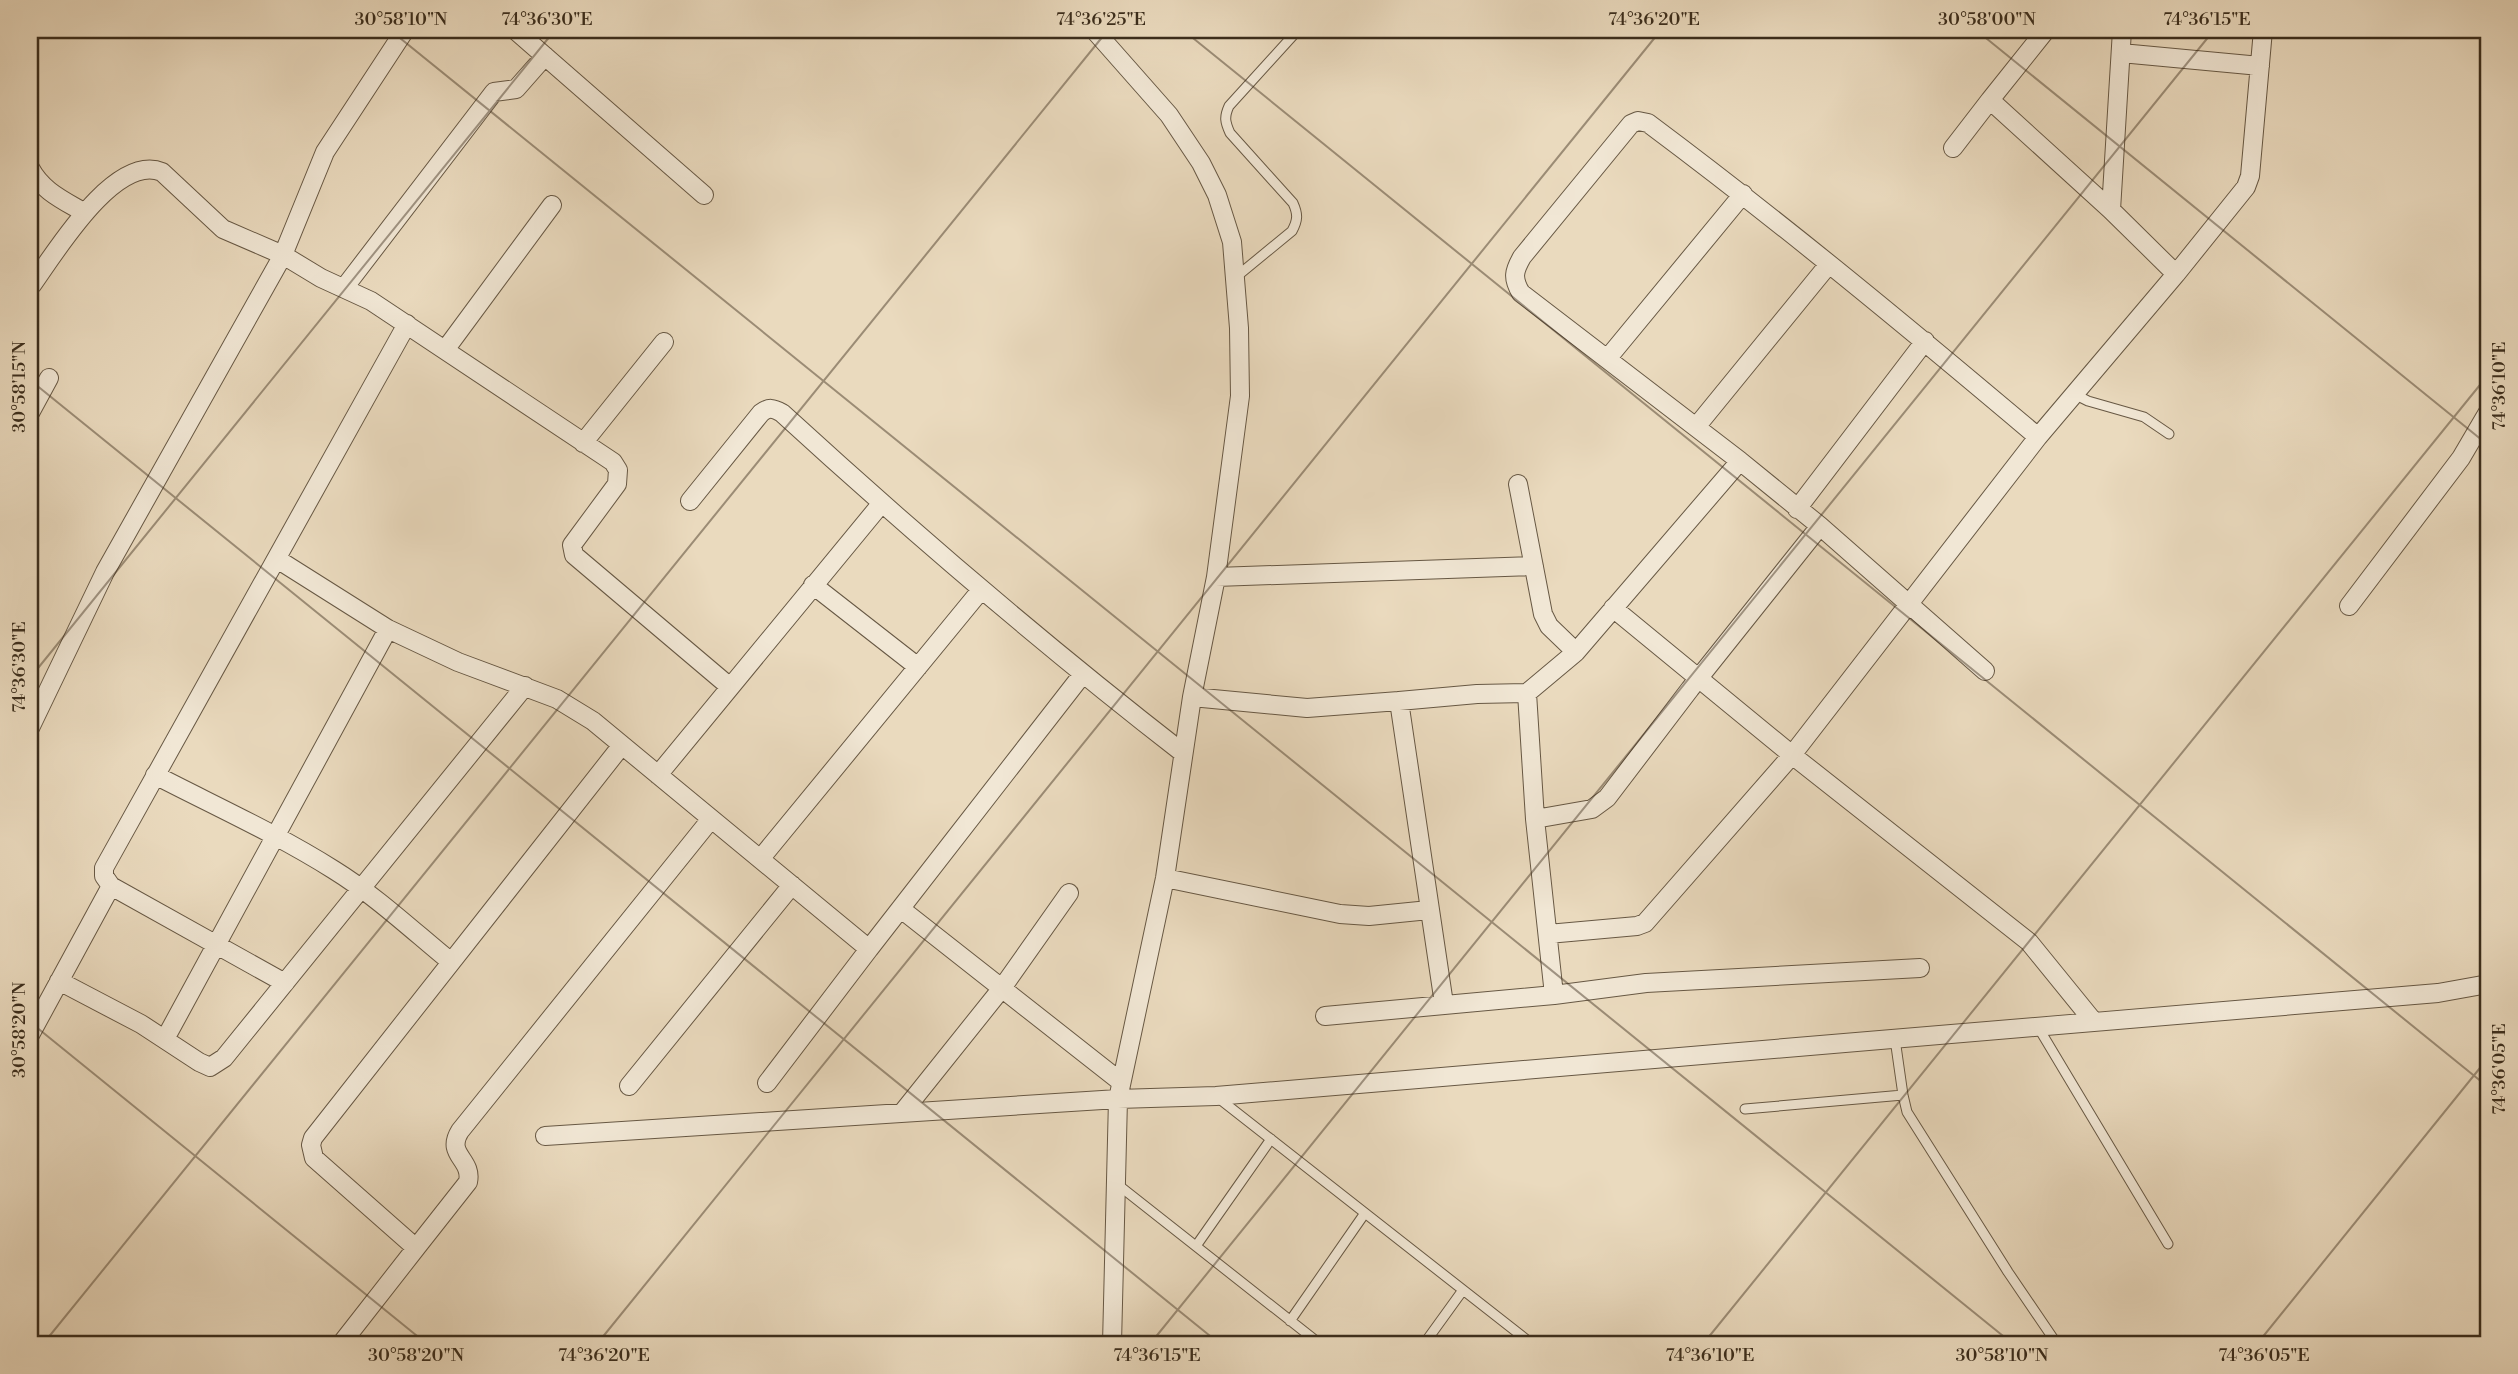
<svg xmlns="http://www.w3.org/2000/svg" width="2518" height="1374" viewBox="0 0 2518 1374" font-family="'Libre Bodoni',serif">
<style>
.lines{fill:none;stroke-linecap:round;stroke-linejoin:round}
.lane-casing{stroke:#675844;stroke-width:11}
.street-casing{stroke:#675844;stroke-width:20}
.lane{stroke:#f1e7d5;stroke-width:9}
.street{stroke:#f1e7d5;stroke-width:18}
.ticks{fill:none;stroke:#3b2d1c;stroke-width:2;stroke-opacity:0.45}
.neatline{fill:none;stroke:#3b2d1c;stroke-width:2.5}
.ticks-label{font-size:18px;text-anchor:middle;fill:#3b2d1c}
</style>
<rect width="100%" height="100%" fill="#eadabe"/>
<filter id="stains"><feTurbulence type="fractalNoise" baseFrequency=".00286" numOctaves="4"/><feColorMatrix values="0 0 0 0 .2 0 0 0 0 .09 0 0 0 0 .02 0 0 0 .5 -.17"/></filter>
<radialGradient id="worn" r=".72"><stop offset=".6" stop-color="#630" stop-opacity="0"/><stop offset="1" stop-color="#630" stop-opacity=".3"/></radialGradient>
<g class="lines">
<!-- lane casing -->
<g class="lane-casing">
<path id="lane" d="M1236,277l56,-46c6,-11 6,-17 1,-28l-63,-70c-5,-11 -6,-16 -1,-27l69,-76
M2074,394l14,7 56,16 25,17
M2038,1027l130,217
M1895,1039l8,56 4,17 101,160 49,72
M1217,1097l315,247
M1745,1109l158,-14
M1117,1184l203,160
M1196,1246l75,-107
M1290,1321l75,-108
M1424,1344l39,-54"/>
</g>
<!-- street casing -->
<g class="street-casing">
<path id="street" d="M515,30l189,165
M1094,30l75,85 32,48 16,32 15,47 7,86 1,68 -24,181 -24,120 -27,181 -47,221 -6,245
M2046,30l-56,70 121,110 65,64
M2121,53l139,13
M1953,148l37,-48
M30,168c12,23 33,32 55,45
M2111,210l11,-180
M32,285c23,-32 83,-132 130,-113l61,57 60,26 38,23 50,23 242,161 5,8 -1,14 -45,61 2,10 156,132
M344,288l150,-196 22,-3 29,-33
M445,350l107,-145
M1607,359l136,-165
M30,413l19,-35
M1696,427l133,-163
M583,443l81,-101
M1740,461l-219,-168c-9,-15 -7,-22 1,-36l109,-133 7,-3 10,2c134,100 262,206 390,314
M1518,484l25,130 6,12 27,26
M690,501l71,-88c8,-6 12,-5 21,0 130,119 262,232 401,340
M1797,509l128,-168
M277,559l111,70 70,33 99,37 36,22 29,24
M1216,577l318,-11
M813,585l105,82
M2349,606l112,-148 27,-46
M1613,608l179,147 246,-318 138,-163 70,-87 4,-11 13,-146
M1527,693l8,126 19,176
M1192,697l115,11 92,-7
M30,728l75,-156 178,-317 42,-103 80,-122
M155,775c60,31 122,59 179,95 42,26 79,61 117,92
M658,775l223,-271
M711,819l-251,312c-15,24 13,28 8,51l-52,66 -102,-90 -3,-13 2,-7 309,-393 247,204 213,-274
M1535,819l57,-10 15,-11 83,-109 130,-163
M761,858l220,-268
M1165,878l175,36 29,2 60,-6
M901,909l220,173
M1548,934l89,-8 8,-3 147,-168 237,187 65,80
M59,981l82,43 58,38 11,5 14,-9 301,-372
M285,983l-174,-97 -7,-10v-8l303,-544
M1444,1004l-45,-303 78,-7 50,-1 49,-41 164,-191 80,65 165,145
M1325,1016l229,-21 92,-12 274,-15
M30,1035l81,-149
M165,1039l223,-410
M767,1083l102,-134
M629,1086l163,-201
M902,1113l100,-125 67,-95
M545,1136l573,-37 98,-3 1222,-103 50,-9
M341,1344l75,-96"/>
</g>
<!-- lane -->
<use href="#lane" class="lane"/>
<!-- street -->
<use href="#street" class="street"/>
</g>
<!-- ticks -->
<path class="ticks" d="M390,30l1623,1314M1183,30l1305,1057M1976,30l512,415M30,380l1190,964M30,678l525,-648M30,1022l397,322M43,1344l1065,-1314M597,1344l1064,-1314M1150,1344l1064,-1314M1703,1344l785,-969M2257,1344l231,-286"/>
<!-- margin -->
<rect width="2518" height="1374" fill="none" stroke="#eadabe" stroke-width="77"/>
<rect x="38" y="38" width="2442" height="1298" class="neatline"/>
<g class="ticks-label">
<text x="401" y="25">30°58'10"N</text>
<text x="547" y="25">74°36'30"E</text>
<text x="1101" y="25">74°36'25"E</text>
<text x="1654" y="25">74°36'20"E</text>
<text x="1987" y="25">30°58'00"N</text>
<text x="2207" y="25">74°36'15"E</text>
<text transform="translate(2499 386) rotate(-90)" y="6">74°36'10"E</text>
<text transform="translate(19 387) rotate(-90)" y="6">30°58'15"N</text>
<text transform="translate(19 667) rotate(-90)" y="6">74°36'30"E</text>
<text transform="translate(19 1030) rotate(-90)" y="6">30°58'20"N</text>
<text transform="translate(2499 1069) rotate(-90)" y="6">74°36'05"E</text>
<text x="416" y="1361">30°58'20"N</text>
<text x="604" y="1361">74°36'20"E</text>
<text x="1157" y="1361">74°36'15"E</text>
<text x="1710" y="1361">74°36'10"E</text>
<text x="2002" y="1361">30°58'10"N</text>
<text x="2264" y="1361">74°36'05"E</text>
</g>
<rect width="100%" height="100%" filter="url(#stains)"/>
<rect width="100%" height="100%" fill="url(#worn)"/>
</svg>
